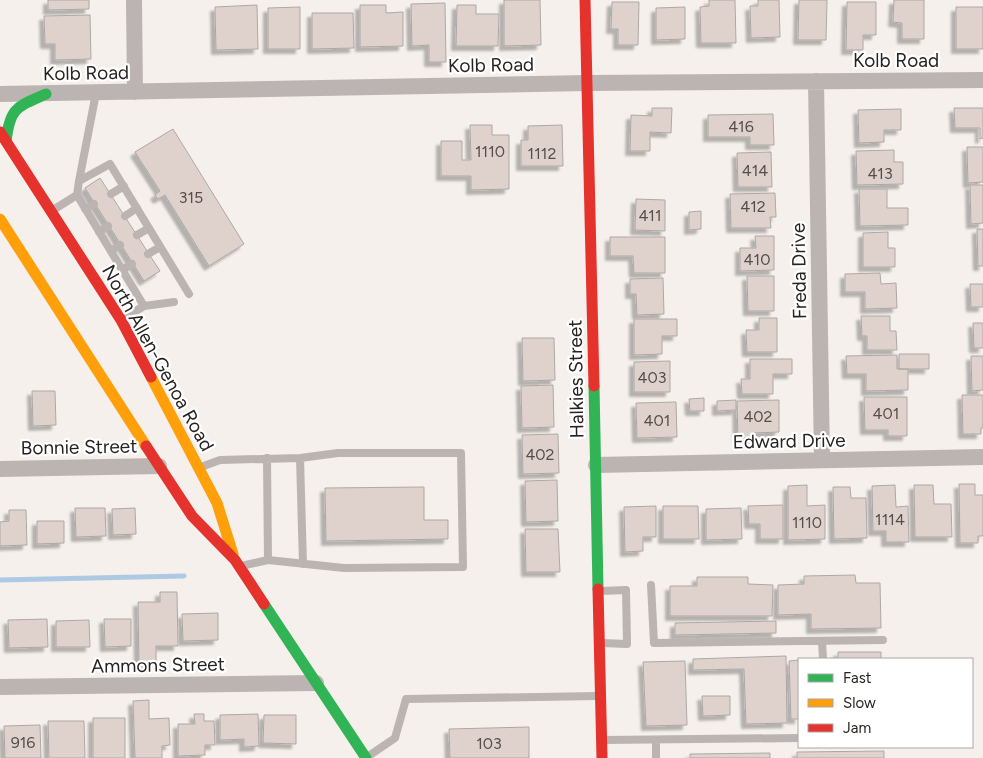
<svg xmlns="http://www.w3.org/2000/svg" width="983" height="758" viewBox="0 0 983 758" font-family="Figtree,sans-serif">
<style>
.lines{fill:none;stroke-linecap:round;stroke-linejoin:round}
.stream{stroke:#aec9e4;stroke-width:5}
.building{fill:#dfd2cd;stroke:#ada8a6;filter:url(#shadow)}
.lane{stroke:#bbb4b2;stroke-width:8}
.street{stroke:#bbb4b2;stroke-width:16}
.fast{stroke:#30b455;stroke-width:11}
.slow{stroke:#ff9f0a;stroke-width:11}
.jam{stroke:#e5322d;stroke-width:11}
.labels{text-anchor:middle;dominant-baseline:central;stroke-width:4.5;stroke-linejoin:round;paint-order:stroke}
.number-label{font-size:16px;fill:#554f4c}
.street-label{font-size:19px;fill:#272321;stroke:#fff}
</style>
<defs>
<filter id="shadow"><feDropShadow dx="-4.5" dy="4.5" stdDeviation="1" flood-color="#0004"/></filter>
</defs>
<rect width="100%" height="100%" fill="#f5f0ec"/>
<g class="lines">
<!-- stream -->
<path class="stream" d="M0,580l184,-4"/>
</g>
<!-- building -->
<path class="building" d="M48,0h41v9l-41,1z
M504,0h36l1,45 -37,1z
M709,0h26l1,43h-35l-1,-36 9,-1z
M758,0h21l1,37 -29,1 -1,-32h8z
M799,0h28l-1,40h-28z
M894,0h30v39h-22v-16l-9,-1z
M612,2h27l-1,43h-20v-16h-7z
M847,2h29v33h-13v15h-17z
M445,3l1,59h-17v-17l-17,1 -1,-42z
M257,5l1,44 -42,1 -1,-43z
M360,5h26v8l17,-1v34l-43,1z
M457,5h19v9h23l-1,32h-42z
M300,7v42h-32v-41z
M685,7v32l-29,1v-32z
M956,7h27v42h-27z
M312,13h41l1,35 -42,1z
M90,15l1,44 -36,1v-16h-10l-1,-28z
M652,108h20l-1,25 -21,-1v19h-20l1,-36 21,1z
M954,108h29v30l-3,1v-11h-25z
M901,109v21h-17v12l-25,1 -1,-33z
M773,114l1,31h-24v-8h-42v-22z
M470,125h22v10h17v54l-38,1v-14h-30v-35h21v19h9z
M562,125l1,41h-42v-26h7v-14z
M173,129l71,115 -35,22 -44,-71 -7,4 -3,-4 5,-4 -25,-39z
M967,147h16v35l-15,1z
M894,150v12h9v22l-46,1 -1,-34z
M771,152l1,35h-34l-1,-34z
M100,178l60,93 -16,10 -59,-93z
M970,185h13v38l-12,1z
M859,189h28v19h21v17l-48,1z
M775,193l1,24h-6l1,11h-40l-1,-34z
M636,199l29,1v31l-30,-1z
M701,211v18l-12,1v-18z
M977,229h6v37h-5z
M888,232v16h7v19h-32v-34z
M755,236h19v34l-34,1v-23h16z
M610,237h55v36h-31l-1,-17h-23z
M880,273l1,11 15,-1 1,25 -32,1v-17h-20v-18z
M747,276h27v35h-26z
M663,278l1,36 -27,1 -1,-21h-6v-15z
M970,284h13v23h-12z
M861,316h29v15h6l1,19h-30v-14h-5z
M759,318h18v34h-30l-1,-22h13z
M634,319h43v17h-15v18l-28,1z
M973,323h10v25h-9z
M522,338h32l1,42 -32,1z
M899,354h30v15h-30z
M897,355v14h11v21l-42,1v-17h-19l-1,-18z
M971,356h12v34l-11,1z
M750,359h42v15h-19v20h-31l-1,-15h9z
M670,361v31h-36v-30z
M553,385l1,42 -32,1 -1,-42z
M32,391h23l1,34 -23,1z
M962,395h21v33h-2v6h-18z
M864,397h43v39h-19v-6h-23z
M704,398v13h-14l-1,-12z
M736,400v10l-19,1v-10z
M779,400v32l-26,1v5h-15l-1,-37z
M676,402l1,35 -40,1 -1,-35z
M558,434l1,39 -36,1 -1,-39z
M557,480l1,41 -32,1 -1,-41z
M959,484h16v11h8v41h-5v7h-18z
M807,485v21l18,-1v34l-37,1v-54z
M895,485l1,22 12,-1 1,36h-23v-11h-13l-1,-45z
M914,485h19l1,19h17l1,33h-37z
M424,487v33h24v19l-122,2 -1,-53z
M833,487h17l1,11h15l1,40 -33,1z
M783,505v34h-23v-15h-11l-1,-18z
M656,506v31h-13v14l-18,1 -1,-45z
M663,506h35l1,33h-36z
M75,508h30l1,28 -30,1z
M135,508l1,26 -23,1 -1,-26z
M741,508l1,31 -36,1v-31z
M9,510h17l1,35 -27,1v-24l9,-1z
M37,521h27v22l-27,1z
M525,529h33l2,43h-34z
M855,575l1,8h24l1,45 -70,1v-15l-33,1v-30l26,-1v-8z
M697,577h51v7l25,1 -1,31h-102v-30h27z
M160,592h17l1,54h-22v16l-17,1 -1,-61h22z
M218,613v27l-35,1 -1,-27z
M47,619l1,28 -39,1 -1,-28z
M104,619h27v27l-26,1z
M89,620l1,27h-34v-26z
M776,621v12l-101,2v-12z
M838,652h43v7h-43z
M786,656l1,67 -41,1 -2,-55 -51,1v-11z
M799,660v59h-8l-2,-58z
M685,661l2,64 -41,1 -3,-64z
M702,696h28v19l-27,1z
M149,700v19l20,-1 1,27 -8,1v12h-27l-2,-57z
M194,714h10v7h10l1,24h-10v10l-27,1v-32h17z
M258,714l1,32 -15,1v-8l-24,1v-25z
M264,715h32v29l-33,-1z
M93,718h32v40h-32z
M48,721h36l1,37h-36z
M40,725l1,33h-36l-1,-32z
M529,727v31h-79l-1,-29z
M884,751v7h-87v-6z
M770,753v5h-80v-4z"/>
<g class="lines">
<!-- lane -->
<path class="lane" d="M79,181l17,-88
M111,194l13,-8
M85,209l9,-5
M53,210l24,-15
M125,216l12,-8
M99,232l9,-6
M137,235l12,-7
M111,251l9,-6
M148,254l12,-7
M122,270l10,-6
M174,302l-30,4 -67,-111 2,-14 31,-17 79,130
M123,319l21,-13
M267,458l1,102
M300,458l3,106
M201,467l19,-7 80,-2 38,-5h123l2,114 -119,1 -76,-8 -27,6
M651,585l3,58 229,-3
M601,591l25,-1 1,54 -25,-1
M822,641l1,18
M604,740l195,-2
M656,740v18
M367,757l28,-19 11,-39 192,-3"/>
<!-- street -->
<path class="street" d="M134,0l1,92
M816,81l6,379
M0,94l587,-11 396,-3
M596,465l387,-8
M0,469l159,-3
M0,687l316,-4"/>
<!-- fast -->
<path class="fast" d="M6,141c4,-34 11,-34 40,-47
M594,386l4,203
M264,604l102,154"/>
<!-- slow -->
<path class="slow" d="M0,219l146,227
M151,377l66,126 16,51"/>
<!-- jam -->
<path class="jam" d="M585,0l9,386
M0,132l121,188 30,57
M146,446l46,70 43,44 29,44
M598,589l4,169"/>
</g>
<g class="labels">
<!-- number labels -->
<g class="number-label">
<text x="741" y="126">416</text>
<text x="490" y="151">1110</text>
<text x="542" y="153">1112</text>
<text x="755" y="170">414</text>
<text x="880" y="173">413</text>
<text x="191" y="197">315</text>
<text x="753" y="206">412</text>
<text x="650" y="215">411</text>
<text x="757" y="259">410</text>
<text x="652" y="377">403</text>
<text x="886" y="413">401</text>
<text x="758" y="416">402</text>
<text x="657" y="420">401</text>
<text x="540" y="454">402</text>
<text x="890" y="519">1114</text>
<text x="807" y="522">1110</text>
<text x="23" y="742">916</text>
<text x="489" y="743">103</text>
</g>
<!-- street labels -->
<g class="street-label">
<text x="896" y="60">Kolb Road</text>
<text transform="translate(491 65) rotate(-1)">Kolb Road</text>
<text transform="translate(86 73) rotate(-1)">Kolb Road</text>
<text transform="translate(799 271) rotate(-91)">Freda Drive</text>
<text transform="translate(158 358) rotate(61)">North Allen-Genoa Road</text>
<text transform="translate(576 379) rotate(-91)">Halkies Street</text>
<text transform="translate(789 441) rotate(-1)">Edward Drive</text>
<text transform="translate(79 447) rotate(-1)">Bonnie Street</text>
<text transform="translate(158 665) rotate(-1)">Ammons Street</text>
</g>
</g>
<!-- legend -->
<rect x="798" y="658" width="175" height="90" fill="#ffffff" stroke="#a9a7a6"/>
<rect x="808" y="674" width="25" height="8" fill="#30b455" stroke="#a9a7a6"/>
<text x="843" y="683" font-size="15" fill="#272321">Fast</text>
<rect x="808" y="699" width="25" height="8" fill="#ff9f0a" stroke="#a9a7a6"/>
<text x="843" y="708" font-size="15" fill="#272321">Slow</text>
<rect x="808" y="724" width="25" height="8" fill="#e5322d" stroke="#a9a7a6"/>
<text x="843" y="733" font-size="15" fill="#272321">Jam</text>
</svg>
